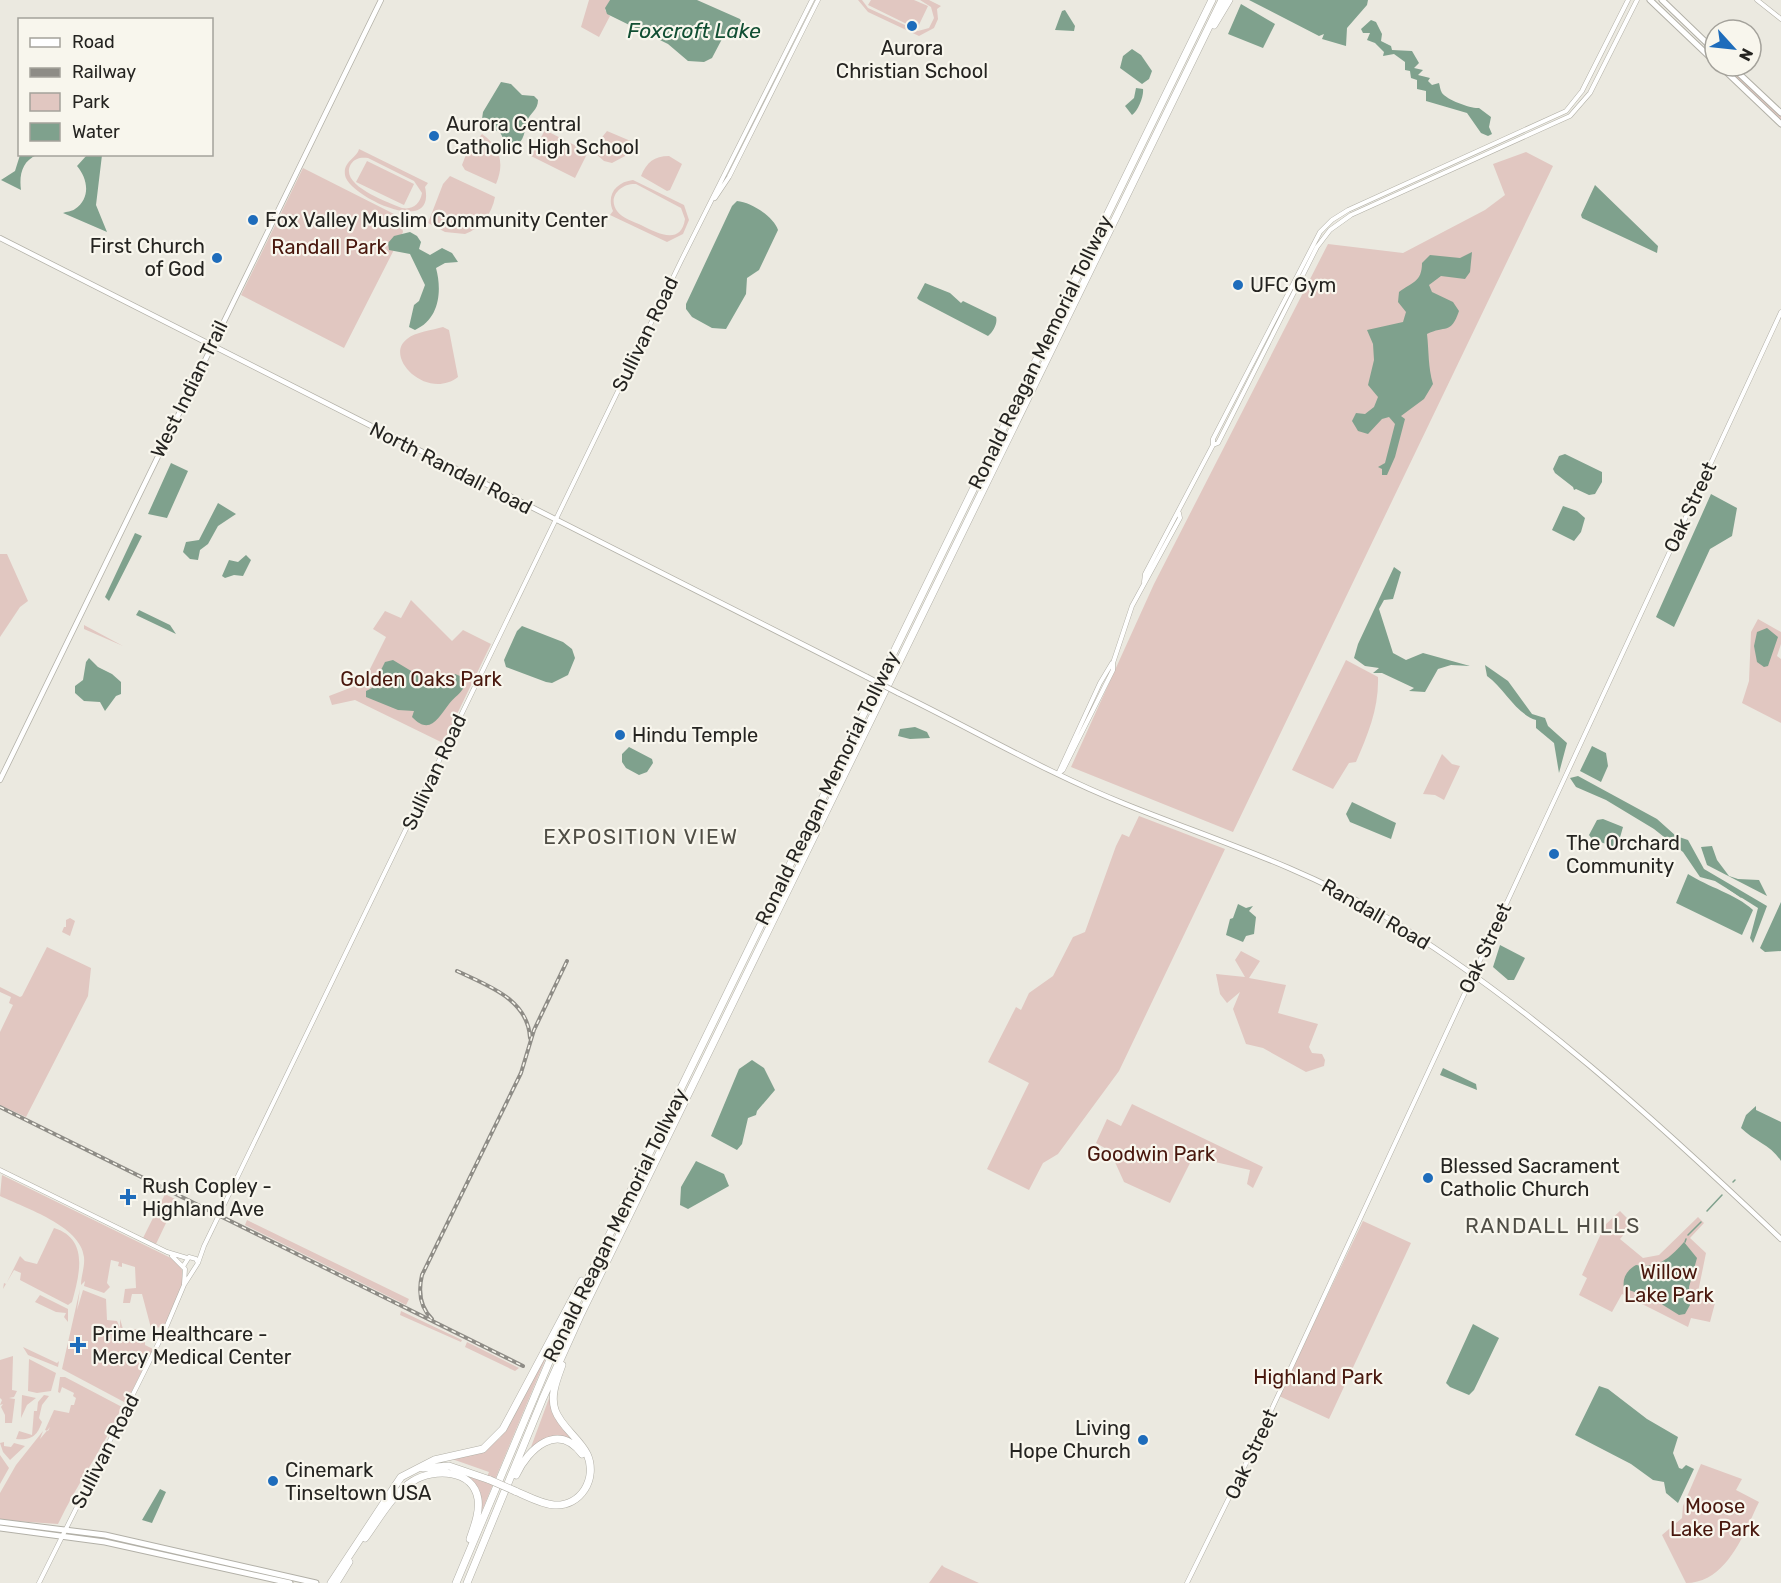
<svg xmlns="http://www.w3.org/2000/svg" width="1781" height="1583" viewBox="0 0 1781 1583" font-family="Rubik,sans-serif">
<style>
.green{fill:#e1c7c1;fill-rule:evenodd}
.water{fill:#7fa18d}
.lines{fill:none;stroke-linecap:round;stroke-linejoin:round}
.stream{stroke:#7fa18d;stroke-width:1.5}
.tertiary-casing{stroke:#b2b0a7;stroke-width:5}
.secondary-casing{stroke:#b2b0a7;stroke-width:6}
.primary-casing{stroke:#b2b0a7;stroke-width:7}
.motorway-casing{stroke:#b2b0a7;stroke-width:8}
.tertiary{stroke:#fff;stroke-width:4}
.secondary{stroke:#fff;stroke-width:4.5}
.primary{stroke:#fff;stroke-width:5}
.motorway{stroke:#fff;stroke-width:7}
.rail-casing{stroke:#8e8c86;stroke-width:4}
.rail{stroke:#f8f6ed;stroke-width:1.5;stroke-dasharray:4.5;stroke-linecap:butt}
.secondary-bridge-casing{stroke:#b2b0a7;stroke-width:6;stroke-linecap:butt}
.motorway-bridge-casing{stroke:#b2b0a7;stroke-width:8;stroke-linecap:butt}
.secondary-bridge{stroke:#fff;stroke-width:4.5}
.motorway-bridge{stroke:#fff;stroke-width:7}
.poi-dot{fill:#1e6cbb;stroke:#f8f6ed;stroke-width:2}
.labels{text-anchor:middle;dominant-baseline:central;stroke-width:4.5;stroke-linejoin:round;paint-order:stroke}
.poi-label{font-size:20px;fill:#252421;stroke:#f8f6ed;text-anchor:start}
.park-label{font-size:20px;fill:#48170d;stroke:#f8f6ed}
.street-label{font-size:20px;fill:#252421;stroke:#f8f6ed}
.water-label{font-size:21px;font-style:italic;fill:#114f33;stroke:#f8f6ed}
.neighbourhood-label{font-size:21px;letter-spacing:1.5px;fill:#504e46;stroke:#f8f6ed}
</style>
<rect width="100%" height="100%" fill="#ebe9e0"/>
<!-- green -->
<path class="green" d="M589,0h21l-5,10 5,6 -11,21 -18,-10z
M858,0h4l6,8 50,23 11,-3 5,-10 -3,-11 -11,-7h9l12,6 -4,3 1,10 -4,9 -15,8 -51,-24z
M871,0h43l14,6 -11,23 -49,-24z
M1722,66h7l52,50v6z
M545,130l43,22 -13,26 -44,-22z
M607,131l26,11 -8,14 -13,7 -8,-2 -9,-8 4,-12z
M482,134c18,13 23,29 14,50l-31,-14 -3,-5 5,-13z
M359,149l69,34 -3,4c12,52 -78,8 -80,-12 -2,-14 12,-17 14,-26zM368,158l46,23 8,12c-2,11 -9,17 -20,15 -14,-6 -64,-23 -51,-44 4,-6 10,-7 17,-6z
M1526,152l27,14 -320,666 -162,-65 83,-183 174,-340 75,9 82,-43 20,-15 -12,-31z
M669,156l13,8 -12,26 -3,1 -26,-15c6,-14 13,-20 28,-20z
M367,161l47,23 -10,21 -48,-23z
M303,168l97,49 3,15 -59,116 -103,-53z
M450,176l45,21c-3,17 -14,31 -30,37l-20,-2 -17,-9 15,-39z
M633,180l51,25 5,15 -6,14 -16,8 -57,-27 3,-4c-7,-16 3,-29 20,-31zM636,184l45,24 4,11c-4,27 -28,14 -44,6 -7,-3 -19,-7 -24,-14 -10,-14 4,-28 19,-27z
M443,327l6,3 9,47c-31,24 -75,-20 -51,-38 8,-7 26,-9 36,-12z
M0,554h7l21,47 -8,6 -20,30z
M411,600l41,41 11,-11 28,14 -48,99 -88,-43 -23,5 -3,-9 34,-13 23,-46 -13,-8 12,-18 16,7z
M1758,619l23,13v12l-4,12 4,3v64l-39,-20 7,-22 2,-49z
M84,625l39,21 -39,-17z
M1346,660l32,17c1,31 -10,57 -22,85l-7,1 -16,26 -41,-19z
M1442,754l10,10 8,2 -16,34 -9,-5 -12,-1z
M1139,816l86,33 -106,222 -61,83 -15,9 -14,27 -42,-21 42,-86 -41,-21 28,-55 5,3 8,-17 24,-17 20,-39 12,-5 31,-86 6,-12 7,3z
M70,918l5,3 -5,15 -8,-4 2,-5h2v-7z
M47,947l44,21 -3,28 -62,121 -26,-12v-73l13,-27 -4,-2 2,-6 -11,-5v-5l20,10 2,-1z
M1241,951l19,10 -11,17 37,7 -8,28 40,11 -9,23 3,6 10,1 3,6 -1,6 -18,6 -43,-24 -17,-4 -13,-35 7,-17 -13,11 -7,-9 -4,-20 29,3 -10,-17z
M1132,1104l131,63 -10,21 -6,-4 3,-14 -57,-13 -23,46 -46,-21 -14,-31 -14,-8 11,-24 14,7z
M2,1175l177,87c11,20 -6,46 -15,65l-13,1 -9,-34h-10l-2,9h-7l2,-14 11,-1 -1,-21 -13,-4v4l-4,-1 1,-4 -8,-2 -4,23 3,4 -6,6 -20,-7 1,-5 -4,4c0,-9 4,-18 3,-28 -3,-31 -59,-49 -84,-61z
M165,1194l12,6 -21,44 -13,-6z
M1620,1211l13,13 -13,15 23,19 16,-3 39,-38 6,6 -14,15 16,15 -9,44 18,6 -5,19 -19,-4 -3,9 -66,-33 -10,18 -33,-17 8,-17 -5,-3 23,-50z
M247,1220l162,79 -3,6 -161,-80z
M1363,1221l48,22 -82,176 -50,-23z
M54,1228c36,11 25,48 18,74l-4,3 -48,-25 1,-7 -7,-3 -11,19 1,-6 2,1 14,-28 5,5 12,3z
M80,1289l-3,21 6,-20 23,9 1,21 10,1 3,7v-9l3,10 -7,7 5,-5 17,-2 -3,5 10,5v6l8,4 -27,54 -64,-34z
M40,1295l28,14v13l-4,-5 2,-4 -10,-1 -21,-10z
M401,1311l61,29 -1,2 -61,-27z
M558,1329l-77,184 -3,-22 -32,-20 1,-3 38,13 4,-9 -37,-13 28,-6 20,-15z
M467,1342l52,26 -4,3 -50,-24z
M23,1347l34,16 2,-2 -1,6 -30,-12z
M13,1356l-1,34 5,1 -3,6 -5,1 6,1 -3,24h-7v-8l-4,-8 2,-3 -3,1 2,-5 -2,-2v-38z
M29,1359l27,14 -5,18 -14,2 -9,-2z
M60,1377h5l57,30c-19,41 -45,77 -64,117l-58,-4v-27l16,-28 27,-34 -3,8 10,-12 -2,4 -3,-1 9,-20 15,3 2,-8h3l2,-7 -3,-2 1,-3 -12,-6 -2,6 -2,-1z
M551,1393v7l26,43 -27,-6 -19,10z
M22,1395l14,3 -9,7 -6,13z
M44,1395l5,1 -7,9 -3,13 3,4c-4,11 -8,19 -26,17l3,-8 13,4 2,-24h3l1,-9z
M4,1442v4l7,1 3,-4 11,3 -15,14 -7,-8 -3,-9z
M0,1455l9,13 -9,16z
M1701,1464l41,15 -6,11 23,12c-15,31 -32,81 -73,81l-24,-48 20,-17 1,-12z
M942,1565l2,2 35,16h-50z"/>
<!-- water -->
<path class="water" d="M610,0h87l43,19 4,8 -3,6 -19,6 -10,19 -8,4 -16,-1 -20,-17 -61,-30 -2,-6z
M1249,0h119l-1,5 -20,23 -1,18 -24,-7 2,-5 -5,2z
M1241,4l34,20 -12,24 -35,-14z
M1065,10l10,16 -1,5 -19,-1 7,-19z
M1371,20l5,2 6,12 -1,7 10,5 1,4 20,1 7,12 -5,5 9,2 -5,5 12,3 -2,3 4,4 7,-2c1,3 1,7 3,10 5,7 30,16 37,15l12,9 -2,10 3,7 -4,2 -7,-3 -14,-20 -41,-12v-10l-9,-2v-9l-6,-2 -1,-7 -5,-1v-8l-11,-8 -11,2 1,-4 -9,-9 -8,-3 3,-7h-7l-2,-4z
M1132,49l9,6 11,16 -3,8 -7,5 -22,-16 3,-12z
M501,82l10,2 11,11 12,1 4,4c0,10 -8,13 -11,21 -3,11 -2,19 -12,26l-10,-5 -5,-10 -12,-5 -6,-8 1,-7z
M1136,88l7,1c1,7 -5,22 -11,26l-7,-9 9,-8z
M20,155h17c-15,6 -18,20 -16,35l-20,-10 14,-9z
M87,155h15l-6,50 11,27 -44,-19c4,-2 8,-1 12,-4 16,-11 13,-30 2,-43z
M1595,185l63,61 -1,7 -75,-35 -1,-3z
M737,201c14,1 37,16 41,29l-19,40 -12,8 -1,16 -20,35 -14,-1 -20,-11 -6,-8v-5l46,-98z
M410,232l7,4 4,6 -2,7 11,6 12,-7 10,5 6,9 -13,1 -9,5c6,22 4,51 -21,62l-6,-3 5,-22 5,-4 6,-16 -15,-31 -21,-4 -1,-7 6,-7z
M1472,252l-2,20 -5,7 -24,-3 -12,9 3,7 21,10 6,9c-8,24 -14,14 -32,23 2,18 1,33 6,50l-9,15 -23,17 4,3 -10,38 -8,18h-5v-6l-4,-2 7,-4 10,-39 -6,-7 -7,2 -14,15 -10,-3 -6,-10 4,-8 9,1 9,-7 4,-10 -10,-12 6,-25 -1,-16 -6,-14 36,-8 3,-10 -8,-10 1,-10c13,-10 23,-10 23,-29l8,-8 30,3z
M925,283l25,10 11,10 2,-2 33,16c2,6 -3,15 -8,19l-69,-36 -2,-2z
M1565,454l37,18v10l-7,12 -6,1 -13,-6 -2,1 -1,-3 -18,-14 -2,-4 6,-13z
M171,463l17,8 -21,47 -19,-4z
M1711,494l26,14 -5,28 -22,13 -36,78 -18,-10z
M218,503l18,11 -18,12 -10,18 -8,6 -2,10 -8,-1 -7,-7 3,-10 13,-2z
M1563,506l14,5 8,7 -4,14 -7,9 -22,-11z
M135,533l7,3 -33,65 -4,-4z
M246,555l5,5 -8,16 -9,-1 -9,3 -3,-2 7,-16 9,2z
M1394,567l7,5 -8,27 -9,1 -5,9 14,44 13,7 17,-7 47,13 -19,-1 -13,4 -13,23 -16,-1 5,-3 -32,-15h-9l6,-5 -14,-2 -11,-8 4,-14z
M139,610l31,15 6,9 -40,-19z
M522,626l41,16 9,7 3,9 -7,17 -16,8 -6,-1 -40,-15 -2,-7 13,-29z
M1767,628l11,9 -10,29 -4,1 -7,-5 -3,-16 3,-14z
M89,658l9,9 14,7 9,8v12l-5,2 -11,15 -5,-9 -16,-1 -9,-8v-7l8,-6 3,-18z
M393,660l38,23 7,1 17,-10 5,2 5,9c-3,8 -11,12 -16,19 -11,14 -19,32 -37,13l2,-6 -16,-1 -32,-13v-6l6,-3 13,-26z
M1485,665l23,16 24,33 13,4 3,8 19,17 -8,30 -5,-30 -18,-15v-8c-20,-6 -31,-31 -49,-44z
M915,727l12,5 3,6 -20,1 -12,-3 2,-7z
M1592,746l14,7 2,13 -7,16 -21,-11z
M629,747l23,12 1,4 -6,9 -8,3 -13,-7 -4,-6v-8z
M1578,776l79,43 19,17 12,4 16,29 63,37 -14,37 -3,-5 8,-30 -43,-27 -15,-4 -17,-25 -29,-23 -48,-29 -30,-13 -6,-9z
M1352,802l44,21 -5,16 -41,-17 -4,-8z
M1603,819l20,8 -6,21 -25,-9 -3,-4 8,-15z
M1712,846l5,14 12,16 9,3 21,1 8,16 -60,-31 -6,-18z
M1688,874c20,13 48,20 65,36l-11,25 -66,-32z
M1781,902v49l-16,1 -5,-4z
M1238,904l8,4 7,-2 -4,5 7,6 -2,17 -8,2 -3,6 -17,-7 4,-16 3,-1z
M1500,945l25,13 -11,22h-6l-15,-13z
M752,1060l12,8 11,22 -18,21 -1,4 -8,3 -6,26 -5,6 -26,-14 28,-67z
M1443,1068l33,16 1,6 -37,-15z
M1756,1106v4l25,12v39c-10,-16 -27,-20 -40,-33l5,-13z
M696,1161l28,13 5,12 -41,23 -8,-4 1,-18z
M1684,1242l13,16 -8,29 1,18 -5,9 -6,1 -24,-15 -31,-12c-2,-10 3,-18 12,-23 22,4 34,-7 48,-23z
M1473,1324l26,14 -25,52 -5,5 -19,-8 -4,-4z
M1599,1386l9,3 39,30 31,18 -5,16 6,15 3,1 4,-4 8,4 -16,34 -12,-10 -2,-11 -11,-2 -22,-16 -56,-29z
M160,1489l6,3 -14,31 -10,-3z"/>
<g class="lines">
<!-- stream -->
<path class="stream" d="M1728,888l13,9
M1733,1182l2,-2
M1707,1211l15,-16
M1688,1235l13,-13
M1685,1242l1,-3"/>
<!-- tertiary casing -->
<g class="tertiary-casing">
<path id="tertiary" d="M1757,0l24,19
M715,198l14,-21 89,-177
M1213,445l5,-2 99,-196 13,-17 21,-15 219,-99 20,-23 47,-93
M1144,582l1,-8 68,-129v-6l107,-207 12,-12 16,-10 218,-99 16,-20 46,-91
M1058,774l5,-4 50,-100v-7l19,-57 48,-88 -1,-5
M1058,774l42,-91 12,-20
M0,1170l167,82 20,6
M172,1256l13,13 -1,15
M198,1263l6,-17 477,-985 131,-261
M39,1583l126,-253 19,-45 14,-22 -2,-4 -7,-2 -5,8
M1187,1583l68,-138 526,-1133"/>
</g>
<!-- secondary casing -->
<g class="secondary-casing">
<path id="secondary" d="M0,238l867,439
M898,693c76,37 149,80 227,111 87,35 175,62 256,110 145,87 278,209 400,325
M0,780l381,-780"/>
</g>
<!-- primary casing -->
<g class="primary-casing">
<path id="primary" d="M1650,0l65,62
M1662,0l53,51
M1720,66l61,58
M1731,66l50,47
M0,1522l105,13 211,48
M0,1528l105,14 185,41"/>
</g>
<!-- motorway casing -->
<g class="motorway-casing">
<path id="motorway" d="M1214,25l15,-25
M423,1468l26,-2 41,14
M516,1475c12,-26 42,-54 66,-21
M515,1491c12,5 26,13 39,14 27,2 44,-27 33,-51 -8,-16 -26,-27 -32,-44 -5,-15 2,-31 7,-45
M365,1538c14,-19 28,-45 48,-57 21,-13 60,-12 65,18 2,13 -4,28 -8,40
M331,1583l70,-106 33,-17 49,-11 20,-20 79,-148
M336,1583l13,-21
M456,1583l104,-247 652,-1336
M467,1583l76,-185 37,-82 642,-1316"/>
</g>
<!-- tertiary -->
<use href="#tertiary" class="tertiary"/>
<!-- secondary -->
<use href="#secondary" class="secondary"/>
<!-- primary -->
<use href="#primary" class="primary"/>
<!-- motorway -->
<use href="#motorway" class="motorway"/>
<!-- rail casing -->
<g class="rail-casing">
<path id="rail" d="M457,971c31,15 71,28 73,67
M0,1107l523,259
M432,1319c-12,-12 -14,-27 -10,-44l99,-202 13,-43 33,-69"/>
</g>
<!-- rail -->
<use href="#rail" class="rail"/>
<!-- secondary-bridge casing -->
<g class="secondary-bridge-casing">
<path id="secondary-bridge" d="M867,677l31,16"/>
</g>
<!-- motorway-bridge casing -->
<g class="motorway-bridge-casing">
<path id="motorway-bridge" d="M490,1480l25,11"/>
</g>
<!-- secondary-bridge -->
<use href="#secondary-bridge" class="secondary-bridge"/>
<!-- motorway-bridge -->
<use href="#motorway-bridge" class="motorway-bridge"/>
</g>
<!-- markers -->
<g class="poi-dot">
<circle cx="912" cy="26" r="6"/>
<circle cx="434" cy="136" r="6"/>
<circle cx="253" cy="220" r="6"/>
<circle cx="217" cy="258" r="6"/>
<circle cx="1238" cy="285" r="6"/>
<circle cx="620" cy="735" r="6"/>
<circle cx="1554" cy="854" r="6"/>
<circle cx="1428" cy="1178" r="6"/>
<path d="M125 1188h6v6h6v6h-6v6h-6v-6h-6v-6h6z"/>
<path d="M75 1336h6v6h6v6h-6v6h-6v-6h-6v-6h6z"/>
<circle cx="1143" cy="1440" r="6"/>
<circle cx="273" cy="1481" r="6"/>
</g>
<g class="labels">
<!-- poi labels -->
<g class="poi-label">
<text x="912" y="48" text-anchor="middle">Aurora<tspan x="912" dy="23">Christian School</tspan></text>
<text x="446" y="124">Aurora Central<tspan x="446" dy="23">Catholic High School</tspan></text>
<text x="265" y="220">Fox Valley Muslim Community Center</text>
<text x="205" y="246" text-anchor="end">First Church<tspan x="205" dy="23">of God</tspan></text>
<text x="1250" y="285">UFC Gym</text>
<text x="632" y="735">Hindu Temple</text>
<text x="1566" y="843">The Orchard<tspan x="1566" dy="23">Community</tspan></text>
<text x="1440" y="1166">Blessed Sacrament<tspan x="1440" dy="23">Catholic Church</tspan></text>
<text x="142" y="1186">Rush Copley -<tspan x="142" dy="23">Highland Ave</tspan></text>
<text x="92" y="1334">Prime Healthcare -<tspan x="92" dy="23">Mercy Medical Center</tspan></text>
<text x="1131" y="1428" text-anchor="end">Living<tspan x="1131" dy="23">Hope Church</tspan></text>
<text x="285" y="1470">Cinemark<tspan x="285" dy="23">Tinseltown USA</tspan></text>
</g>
<!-- park labels -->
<g class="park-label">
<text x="329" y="247">Randall Park</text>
<text x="421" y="679">Golden Oaks Park</text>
<text x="1151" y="1154">Goodwin Park</text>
<text x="1669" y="1272">Willow<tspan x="1669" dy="23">Lake Park</tspan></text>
<text x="1318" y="1377">Highland Park</text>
<text x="1715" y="1506">Moose<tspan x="1715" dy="23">Lake Park</tspan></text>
</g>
<!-- street labels -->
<g class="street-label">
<text transform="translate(645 334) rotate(-64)">Sullivan Road</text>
<text transform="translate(1040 352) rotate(-64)">Ronald Reagan Memorial Tollway</text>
<text transform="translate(189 389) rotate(-64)">West Indian Trail</text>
<text transform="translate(451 468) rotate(27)">North Randall Road</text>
<text transform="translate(1690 507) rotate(-65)">Oak Street</text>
<text transform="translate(434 772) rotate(-65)">Sullivan Road</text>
<text transform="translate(827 788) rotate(-64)">Ronald Reagan Memorial Tollway</text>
<text transform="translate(1376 914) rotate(30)">Randall Road</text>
<text transform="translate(1485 948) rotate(-65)">Oak Street</text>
<text transform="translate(615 1225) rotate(-64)">Ronald Reagan Memorial Tollway</text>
<text transform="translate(105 1451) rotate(-63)">Sullivan Road</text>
<text transform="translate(1251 1454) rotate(-65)">Oak Street</text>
</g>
<!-- water labels -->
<g class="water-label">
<text x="694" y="30">Foxcroft Lake</text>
</g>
<!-- neighbourhood labels -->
<g class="neighbourhood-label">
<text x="641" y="836">EXPOSITION VIEW</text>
<text x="1553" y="1225">RANDALL HILLS</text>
</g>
</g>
<!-- legend -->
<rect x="18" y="18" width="195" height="138" fill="#f8f6ed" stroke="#a4a29b" stroke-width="1.5"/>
<rect x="30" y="38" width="30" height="9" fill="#ffffff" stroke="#a4a29b" stroke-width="1.5"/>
<text x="72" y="48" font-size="18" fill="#252421">Road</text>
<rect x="30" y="68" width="30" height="9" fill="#8e8c86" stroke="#a4a29b" stroke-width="1.5"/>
<text x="72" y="78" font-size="18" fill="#252421">Railway</text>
<rect x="30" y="93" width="30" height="18" fill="#e1c7c1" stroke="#a4a29b" stroke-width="1.5"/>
<text x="72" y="108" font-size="18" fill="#252421">Park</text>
<rect x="30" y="123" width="30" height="18" fill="#7fa18d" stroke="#a4a29b" stroke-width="1.5"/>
<text x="72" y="138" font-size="18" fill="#252421">Water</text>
<!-- north arrow -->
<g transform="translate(1733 48) rotate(117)"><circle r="28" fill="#f8f6ed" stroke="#a4a29b" stroke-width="1.5"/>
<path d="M0-4.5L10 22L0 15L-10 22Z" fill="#1e6cbb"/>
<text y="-9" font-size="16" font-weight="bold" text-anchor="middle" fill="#252421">N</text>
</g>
</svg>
